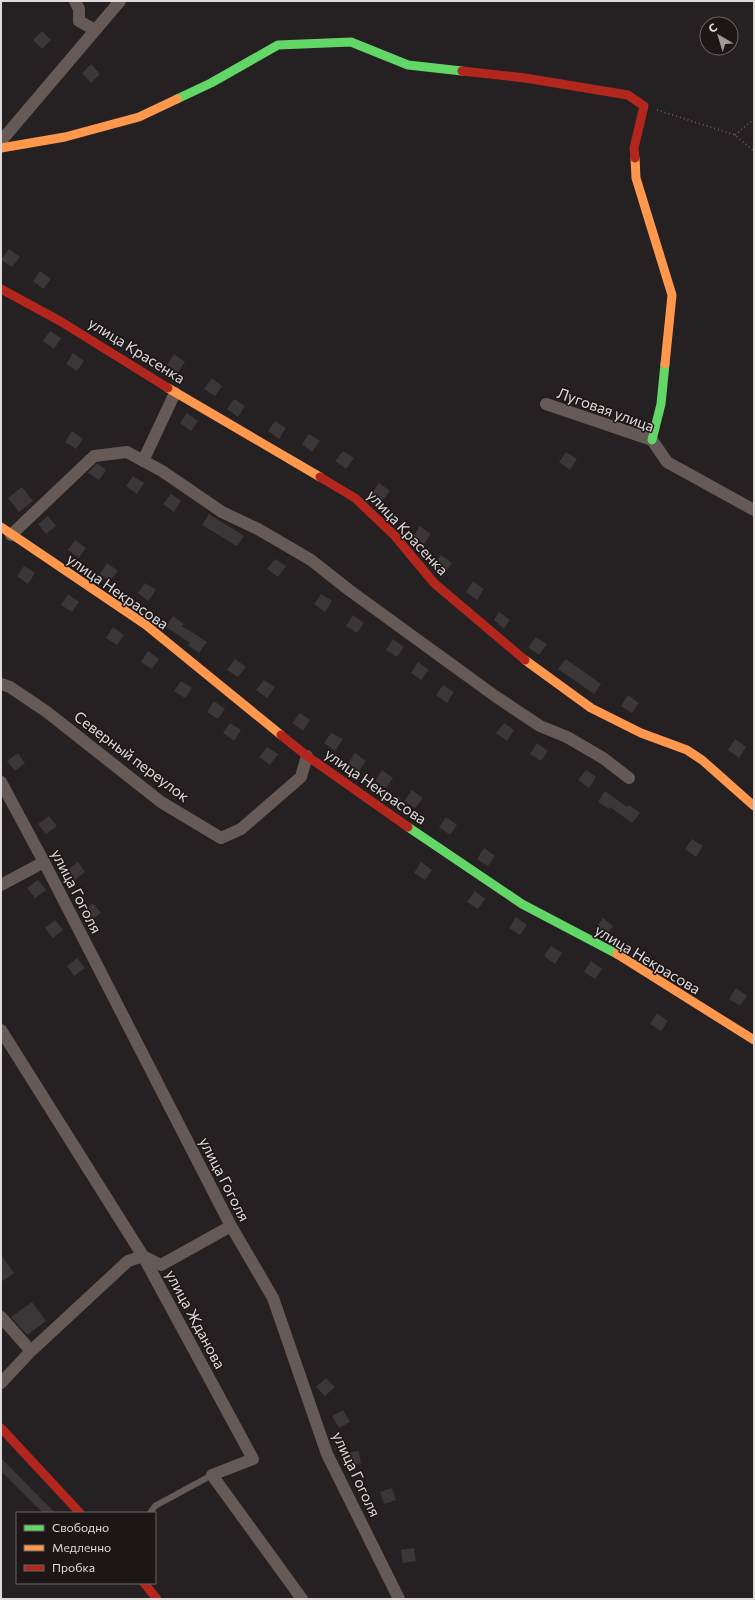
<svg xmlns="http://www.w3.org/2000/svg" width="755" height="1600" viewBox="0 0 755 1600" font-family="Commissioner,sans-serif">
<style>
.building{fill:#3b3738}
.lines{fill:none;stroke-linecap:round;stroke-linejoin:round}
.path{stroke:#625b58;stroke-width:2;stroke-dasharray:1 3;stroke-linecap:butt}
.lane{stroke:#665a57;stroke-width:6}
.street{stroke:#665a57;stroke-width:12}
.fast{stroke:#63d668;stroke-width:9}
.slow{stroke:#ff974d;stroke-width:9}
.jam{stroke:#b3261e;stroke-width:9}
.labels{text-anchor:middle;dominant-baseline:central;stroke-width:3;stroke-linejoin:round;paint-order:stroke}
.street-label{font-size:15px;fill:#e0dbdb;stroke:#1c1616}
</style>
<rect width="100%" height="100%" fill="#252021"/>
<!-- building -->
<path class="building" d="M42,31l9,9 -9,9 -9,-9z
M91,64l9,10 -9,9 -9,-10z
M9,249l11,8 -8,10 -11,-7z
M40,271l11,8 -8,10 -10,-8z
M50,331l11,7 -7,11 -11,-8z
M73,353l11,8 -7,10 -11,-7z
M174,354l11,8 -7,10 -11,-7z
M212,378l10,8 -7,10 -11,-7z
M234,399l11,7 -7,11 -11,-8z
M187,413l11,8 -7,10 -11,-8z
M275,421l11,7 -7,11 -11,-8z
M72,431l11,8 -7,10 -11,-7z
M309,434l11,7 -8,11 -10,-8z
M343,451l11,7 -8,11 -11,-8z
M566,452l11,7 -7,11 -11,-8z
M97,463l9,7 -7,10 -11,-7z
M133,476l11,7 -7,11 -11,-8z
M379,483l11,8 -8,10 -11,-7z
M22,487l11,14 -14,11 -11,-14z
M171,494l10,7 -7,11 -11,-8z
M209,514l35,22 -7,10 -35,-21z
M48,516l8,10 -10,8 -8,-10z
M420,526l11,8 -7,10 -11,-7z
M75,540l11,8 -7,10 -11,-8z
M441,555l11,8 -7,10 -11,-8z
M275,559l11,7 -8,11 -11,-8z
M107,563l11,8 -8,10 -10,-7z
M24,566l11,7 -7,11 -11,-8z
M473,581l11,8 -7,11 -11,-8z
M145,583l11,7 -8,11 -10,-8z
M68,594l11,8 -7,10 -11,-7z
M321,594l11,7 -7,11 -11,-8z
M499,612l11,8 -6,9 -10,-9z
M353,615l11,8 -7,10 -11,-7z
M173,616l11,8 -2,2 25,16 -8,11 -11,-8 2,-2 -24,-16z
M113,627l11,8 -7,10 -11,-7z
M536,637l11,7 -8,11 -11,-8z
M393,639l11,8 -7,10 -11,-7z
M148,651l11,8 -7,10 -11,-7z
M235,659l11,8 -8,10 -11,-7z
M566,659l35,25 -7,10 -36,-25z
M418,662l11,8 -8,10 -10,-7z
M264,680l11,7 -8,11 -11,-8z
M181,681l11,7 -7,10 -11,-7z
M443,685l11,7 -7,11 -11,-8z
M628,695l11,8 -7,10 -11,-7z
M214,701l11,8 -7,10 -11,-7z
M300,713l10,7 -7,11 -11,-8z
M230,723l11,7 -7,11 -11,-8z
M504,723l10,7 -7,11 -11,-8z
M331,733l12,6 -8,12 -11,-8z
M735,739l11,8 -7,11 -11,-8z
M537,743l11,8 -7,10 -11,-7z
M267,747l11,7 -8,11 -11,-8z
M18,753l7,10 -10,8 -8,-10z
M355,753l11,8 -7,10 -11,-7z
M382,770l11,8 -7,10 -11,-7z
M586,770l10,7 -7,11 -11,-8z
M412,790l11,8 -8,10 -11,-7z
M605,791l22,16 2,-2 11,8 -8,10 -22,-16 -1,2 -11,-7z
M49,816l8,10 -11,8 -8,-10z
M446,817l11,8 -7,10 -11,-8z
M692,839l11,7 -7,11 -11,-8z
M484,848l11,8 -7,10 -11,-7z
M78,862l7,10 -10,8 -8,-10z
M421,862l11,8 -7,10 -11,-7z
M38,880l8,10 -11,8 -8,-10z
M475,891l10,8 -7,10 -11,-7z
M93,903l8,10 -11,8 -8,-10z
M516,917l11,8 -7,10 -11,-7z
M603,918l10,8 -7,10 -11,-7z
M55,920l8,10 -10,8 -8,-10z
M551,946l11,7 -7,11 -11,-8z
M77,958l8,10 -11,8 -7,-10z
M591,961l11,8 -7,10 -11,-7z
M736,988l11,8 -7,10 -11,-7z
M657,1013l11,8 -7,10 -11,-7z
M1,1255l13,18 -13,9z
M32,1302l14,19 -19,14 -16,-18z
M326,1378l9,9 -10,9 -9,-9z
M343,1410l7,12 -11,6 -7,-12z
M359,1451l2,12 -13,2 -2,-12z
M1,1458l54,55h-12l-42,-42z
M392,1488l4,12 -12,4 -4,-12z
M414,1548l2,13 -13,2 -2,-13z"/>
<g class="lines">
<!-- path -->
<path class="path" d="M657,110l78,25 19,16
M735,135l19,-16"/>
<!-- lane -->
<path class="lane" d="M150,1513l5,-7 57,-31"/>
<!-- street -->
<path class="street" d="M75,1l4,8v12l16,9
M1,141l119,-140
M546,404l106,36 15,22 87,48
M143,461l32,-68
M11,535l83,-79 33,-4 35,19 60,41 36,17 53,31 38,30 146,106 45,30 27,11 36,21 26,20
M1,684l9,3 37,25 114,90 60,36 20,-9 60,-52 6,-21
M1,782l43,80 187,364 42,72 54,156 72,145
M1,885l43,-23
M1,1030l142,226 110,203 -41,16 90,124
M1,1317l30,34
M1,1383l30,-32 97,-90 15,-5 18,9 70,-39"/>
<!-- fast -->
<path class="fast" d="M177,99l34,-16 67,-38 73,-3 57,23 54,6
M652,440l9,-36 4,-40
M408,827l114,77 95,50"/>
<!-- slow -->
<path class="slow" d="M1,148l64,-11 74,-20 38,-18
M635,158l1,20 36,117 -7,69
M168,388l152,89
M1,527l145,98 135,110
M525,660l66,48 50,25 46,17 15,10 52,46
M617,954l137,86"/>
<!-- jam -->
<path class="jam" d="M462,71l63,7 103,17 16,11 -10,42 1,10
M1,289l59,32 108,67
M320,477l35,21 39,37 40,48 91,77
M281,735l26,21 101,71
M1,1428l79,85
M144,1583l13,16"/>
</g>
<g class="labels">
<!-- street labels -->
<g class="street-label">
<text transform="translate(137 350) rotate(32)">улица Красенка</text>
<text transform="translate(606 409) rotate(20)">Луговая улица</text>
<text transform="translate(408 532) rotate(47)">улица Красенка</text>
<text transform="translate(118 591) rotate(35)">улица Некрасова</text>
<text transform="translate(132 756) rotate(37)">Северный переулок</text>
<text transform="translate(376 786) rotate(35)">улица Некрасова</text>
<text transform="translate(77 891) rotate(63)">улица Гоголя</text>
<text transform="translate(648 959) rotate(31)">улица Некрасова</text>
<text transform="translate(225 1179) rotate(63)">улица Гоголя</text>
<text transform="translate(196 1319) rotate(62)">улица Жданова</text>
<text transform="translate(357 1474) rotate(65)">улица Гоголя</text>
</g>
</g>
<!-- border -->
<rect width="755" height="1600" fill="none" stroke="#e0dbdb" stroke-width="4"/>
<!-- legend -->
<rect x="16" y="1512" width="140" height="72" fill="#1c1616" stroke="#6a6565"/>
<rect x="24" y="1525" width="20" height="6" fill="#63d668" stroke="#6a6565"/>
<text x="52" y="1532" font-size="12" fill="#e0dbdb">Свободно</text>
<rect x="24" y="1545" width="20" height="6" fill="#ff974d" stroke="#6a6565"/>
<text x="52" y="1552" font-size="12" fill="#e0dbdb">Медленно</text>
<rect x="24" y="1565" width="20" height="6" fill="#b3261e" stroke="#6a6565"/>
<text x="52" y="1572" font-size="12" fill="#e0dbdb">Пробка</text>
<!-- north arrow -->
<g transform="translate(719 36) rotate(322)"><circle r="19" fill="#1c1616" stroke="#6a6565"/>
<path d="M0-3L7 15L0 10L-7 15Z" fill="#9f9a9a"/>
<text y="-6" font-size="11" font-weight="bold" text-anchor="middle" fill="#e0dbdb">С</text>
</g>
</svg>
